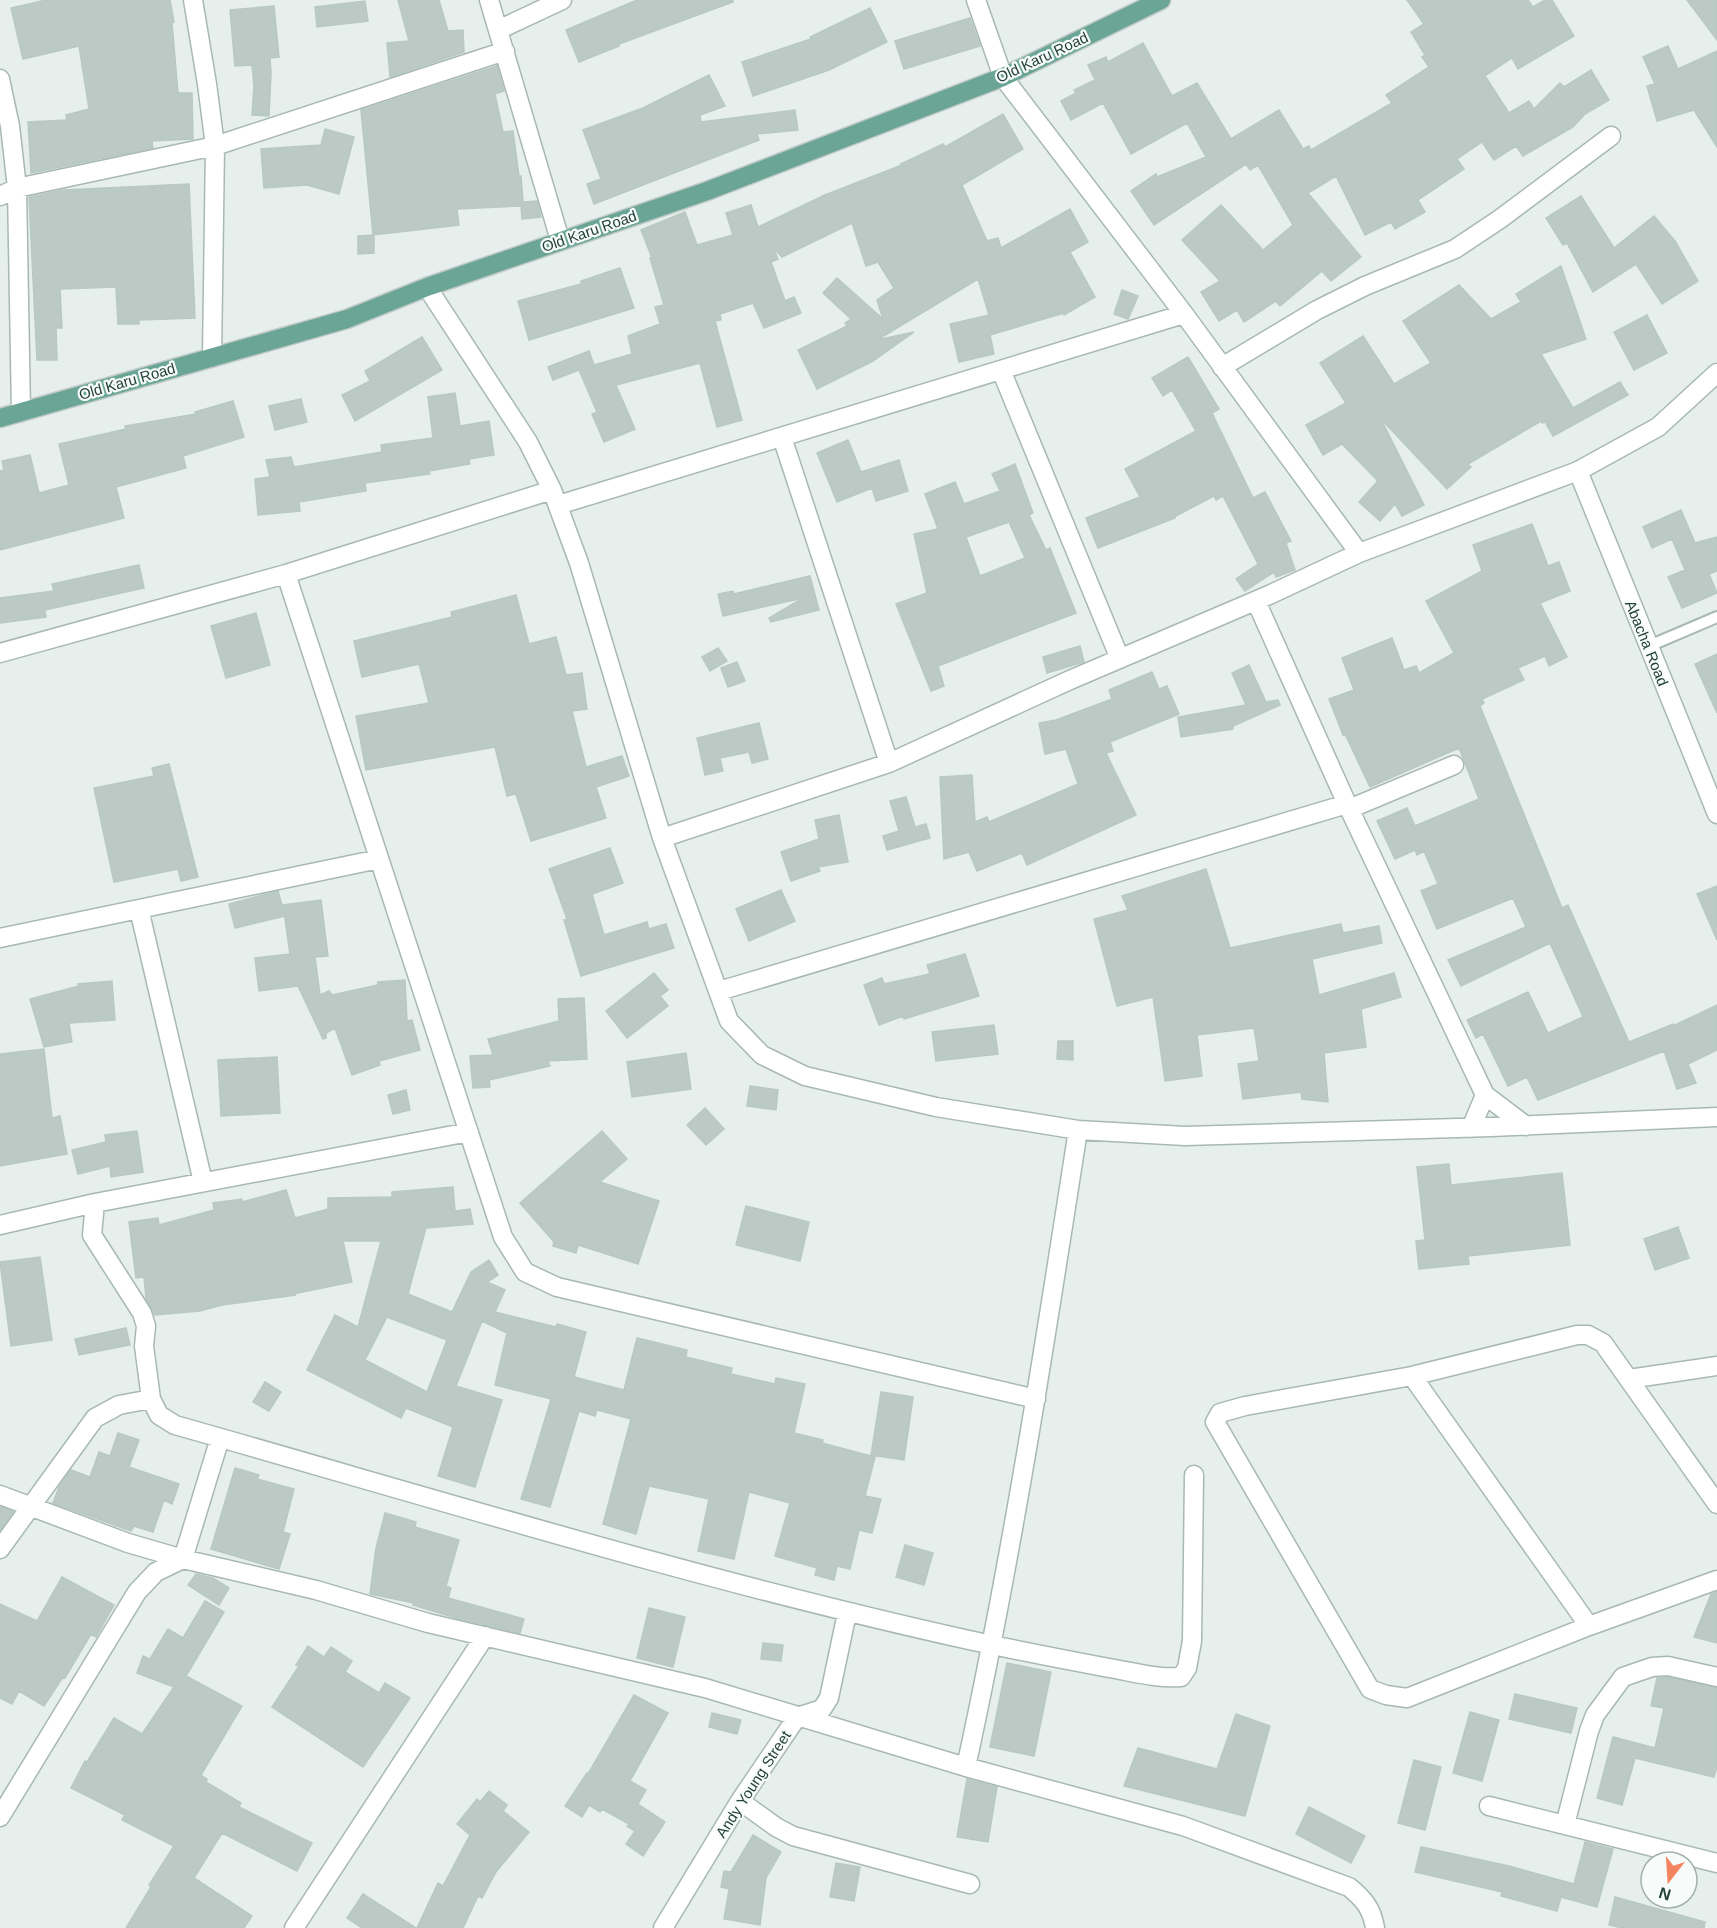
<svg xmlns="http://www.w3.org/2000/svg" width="1717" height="1928" viewBox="0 0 1717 1928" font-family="Arial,sans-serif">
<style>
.building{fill:#bbcac4;stroke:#b8c9c2;stroke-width:1.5;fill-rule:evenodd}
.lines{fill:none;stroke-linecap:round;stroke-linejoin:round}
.service-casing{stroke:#a8b8b2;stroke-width:14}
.minor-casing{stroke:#a8b8b2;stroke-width:21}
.tertiary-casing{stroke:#a8b8b2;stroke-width:21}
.primary-casing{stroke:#c2cac8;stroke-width:21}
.service{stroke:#fff;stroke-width:10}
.minor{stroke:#fff;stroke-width:18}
.tertiary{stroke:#fff;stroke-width:18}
.primary{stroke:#6aa596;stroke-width:18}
.labels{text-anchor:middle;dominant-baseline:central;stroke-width:4.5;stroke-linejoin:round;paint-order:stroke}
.street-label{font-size:15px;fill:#24423a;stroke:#f7fbf9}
</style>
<rect width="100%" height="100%" fill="#e6efeb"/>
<!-- building -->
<path class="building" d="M46,0h124l4,22 -2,1 6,70h14l1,46 -41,2 1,7 -122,25 -3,-51 39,-2 -1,-5 23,-6 -10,-63 -56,13 -12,-51z
M398,0h41l9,31 15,-1 1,22 -74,25 -3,-34 22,-2z
M637,0h96v2l-114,42v2l-40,16 -13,-32z
M1407,0h121l5,7 12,-7h7l22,36 -56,33 -6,-11 -27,18 24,37 20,-12 5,8 26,-26 4,4 27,-17 18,30 -24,14 -12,13 -50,29 -7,-10 -22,14 -12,-18 -25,17 7,10 -46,31 7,12 -30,17 -4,-7 -26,13 -29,-59 -28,17 53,64 -30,24 -9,-10 -42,35 -4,-5 -32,21 -7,-12 -18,11 -18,-29 19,-11 -38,-41 39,-35 42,45 30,-25 -35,-60 -8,5 -4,-6 -92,61 -23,-34 25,-17 1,3 49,-20 -19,-34 -56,31 -28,-51 -32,17 -10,-19 15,-8 -2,-3 21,-10 -7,-15 18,-8 2,5 35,-19 29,53 25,-13 34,56 48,-29 24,39 6,-3 2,4 81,-47 -6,-8 43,-28 -7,-10 3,-2 -14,-23 13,-8z
M1687,0h30v40z
M365,1l3,20 -51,6 -2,-20z
M274,6l5,51 -9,1 1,15 -2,43 -17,-1 2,-29 -2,-21 -17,1 -5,-56z
M870,8l17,34 -58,28 -76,26 -11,-34 69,-23 -1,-2z
M970,18l10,28 -76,23 -9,-28z
M1668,46l10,23 39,-18v96l-23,-37 -37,11 -10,-35 8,-2 -12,-27z
M497,66l7,25 -9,3 8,38 10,-1 6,45h2l2,26 14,-1 4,16 -19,2 -1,-13 -64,3 2,16 -86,10 -12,-125z
M709,75l16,31 -25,9 1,7 94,-12 3,20 -41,4 2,6 -165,64 -7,-20 14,-5 -18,-49 60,-22z
M1003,114l20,35 -61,36 25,56 11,-3 3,10 69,-39 18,33 -18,10 25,45 -31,18v-2l-74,22 4,19 -35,8 -9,-38 39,-9 -11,-36 -101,61 37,-8 -41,29 -56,28 -19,-39 49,-24 -2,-3 6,-4 -28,-26 14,-15 46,41 -6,-19 17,-12 -16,-26 -12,4 -14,-43 -70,34 -9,-9 5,11 -7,3 14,39 9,-4 7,16 -37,15 -11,-25 -33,11 1,6 -6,1 27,99 -25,7 -17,-64 -84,22 19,44 -31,13 -12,-28 5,-2 -18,-42 -26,10 -5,-13 41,-16 5,14 38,-11 -4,-18 32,-12 -5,-17 9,-2 -14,-47h2l-11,-28 44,-18 12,33 36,-10 -7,-22 25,-8 7,22 67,-32 77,-30 -1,-1 42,-20 2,3z
M325,129l29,8 -15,57 -32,-9 -43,3 -3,-39 60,-4z
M189,184l6,134 -56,2v4h-21l-2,-37 -56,2 2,39h-6l1,32h-20l-8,-163 34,-7z
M1581,196l33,52 40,-32 21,25 23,40 -36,23 -26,-40 -43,28 -26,-49 -4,2 -17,-27z
M374,235v18l-16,1v-18z
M1561,266l25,73 -45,15 32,54 47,-26 8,13 -75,41 -8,-14 -3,1 -1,-2 -73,43 3,3 -24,22 -66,-70 43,86 -22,11 -7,-12 -15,17 -21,-19 18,-20 -1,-3 -34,-35 -19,11 -17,-30 40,-22 -26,-40 43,-27 31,48 37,-21 -28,-42 56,-36 32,34 30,-17 -5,-8z
M620,268l14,40 -105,32 -11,-39 63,-17v-3z
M1122,290l16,6 -10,23 -14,-5z
M1647,315l20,38 -33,17 -20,-38z
M422,337l20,33 -87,51 -13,-26 28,-14 -5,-10z
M1188,357l31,52 -7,4 41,85 12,-6 26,49 -5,2 9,27 -19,7 -2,-5 -29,19 -9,-12 22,-15 -35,-68 -7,4 -2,-4 -40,21 1,1 -77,30 -12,-30 54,-21 -15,-28 71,-38 -24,-41 -9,6 -11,-18z
M455,393l5,33 29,-5 5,34 -25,4 1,5 -41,7 1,3 -65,9 1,8 -67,11 1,9 -42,4 -3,-36 15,-2 -4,-17 25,-3 3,10 88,-15 -1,-7 52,-7 -5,-41z
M301,399l6,23 -32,8 -6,-24z
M233,401l11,36 -61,19 3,12 -70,19 8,31 -124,32v-79l4,-1 -2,-9 28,-6 9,38 30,-8 -10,-41 67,-15 -1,-3 71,-12 -1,-2z
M848,440l13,32 38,-12 9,31 -32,10 -4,-13 -35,14 -20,-49z
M1015,464l18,49 -4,2 17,35 4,-2 26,65 -138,53 6,20 -13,5 -35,-87 31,-11 -13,-59 24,-5 -13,-35 30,-12 9,22 36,-13 -8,-17zM1009,522l16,36 -45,18 -14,-39z
M1681,510l14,33 22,-6v34l-8,3 8,19 -35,15 -14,-31 17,-7 -13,-31 -20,9 -9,-21z
M1532,524l16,42 11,-4 11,29 -30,12 27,54 -18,9 -4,-10 -27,12 6,12 -42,19 2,4 -4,3 82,202 6,-3 61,137 44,-18v2l44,-21v45l-29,14 8,19 -19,6 -13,-38 -126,49 -11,-23 -19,9 -25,-52 -7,4 -9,-18 61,-28 20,41 35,-16 -33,-74 -89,43 -13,-26 78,-33 -13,-29 -76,31 -16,-38 17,-7 -14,-33 -7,4 -2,-5 -20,9 -18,-38 30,-13 8,18 64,-27 -20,-51 -89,39 -25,-53 -2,1 -14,-36 25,-9 -12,-32 50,-20 12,32 12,-4 3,7 35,-20 -28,-52 56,-30 -9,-26z
M139,565l5,23 -99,22 1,7 -46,6v-25l54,-7 -2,-7z
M810,576l9,34 -48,12 -2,-4 34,-20 -80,18 -5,-22 15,-3 1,3z
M516,595l13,49 27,-7 10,38 16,-2 5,36 -15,2 14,56 36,-11 7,20 -33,11 10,31 -75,23 -15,-47 -9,2 -12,-49 -129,23 -10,-54 73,-13 -10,-39 -57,13 -8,-36 98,-24 -1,-5z
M256,613l14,52 -44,13 -15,-52z
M1080,646l4,16 -37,11 -4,-16z
M718,648l9,13 -17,10 -8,-14z
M1717,654v59l-22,-49z
M737,662l8,19 -17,6 -7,-19z
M1249,665l17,37 12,-2 2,5 -47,21v3l-52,8 -3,-20 68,-12 -14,-32z
M1152,672l7,17 8,-3 12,28 -69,28 3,9 -7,2 30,62 -109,50 -5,-12 -45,18 -8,-19 -25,7 -4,-82 32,-2 3,47 12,-5 2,5 89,-38 -12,-35 -21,5 -6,-31 17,-3 56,-21 -3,-9z
M759,723l9,36 -16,4 -3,-11 -29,6 3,13 -18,4 -8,-37z
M169,764l29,113 -17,4 -3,-12 -64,13 -20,-94 60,-12 -2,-8z
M906,797l9,30 11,-3 4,14 -43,12 -4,-14 16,-5 -9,-30z
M839,815l9,47 -30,5 2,4 -29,10 -10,-29 38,-13 -4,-19z
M610,848l13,35 -31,11 12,41 43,-13 2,7 17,-5 8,24 -93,28 -17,-56 3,-1 -18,-50z
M1206,869l24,79 111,-24 2,9 36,-7 3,17 -70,16 7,36 75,-22 7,24 -40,12 5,38 -42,6 4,49 -26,-3 -1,-7 -58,7 -5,-35 21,-3 -5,-33 -57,7 5,41 -37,5 -12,-84 -36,9 -23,-87 34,-9 -6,-14z
M1717,886v54l-20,-46z
M781,890l14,31 -46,20 -13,-32z
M278,891l7,25 -50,12 -6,-24z
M321,900l7,56 -13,1 5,38 9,-4 3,4 46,-10v-3l27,-2 2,41 5,-1 8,30 -41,11 1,4 -28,10 -17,-47 -9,5v5l-3,1 -25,-53 -39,5 -4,-33 35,-4 -7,-49z
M965,954l14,42 -75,23 -1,-3 -24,9 -15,-40 18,-7 2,6 46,-10 -3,-9z
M654,973l14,17 -8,6 8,10 -41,32 -21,-27z
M112,981l3,39 -46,3 3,19 -28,5 -14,-48 49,-13 -1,-2z
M584,998l3,61 -39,2 2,5 -61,14 1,7 -17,1 -3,-32 23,-1 -5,-16 71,-18 -1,-22z
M994,1025l4,29 -62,7 -4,-29z
M1058,1041h15v19l-16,-1z
M44,1049l8,69 8,-2 7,38 -67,12v-112z
M686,1053l5,36 -59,8 -5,-35z
M277,1057l3,56 -59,3 -3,-56z
M750,1086l28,4 -2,20 -29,-4z
M406,1090l4,20 -17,4 -5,-19z
M705,1108l19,21 -18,16 -19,-20z
M137,1131l6,41 -32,5 -1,-11 -32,8 -6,-24 34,-8 -1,-7z
M602,1131l25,28 -27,23 59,19 -21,63 -60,-19 -2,8 -23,-7 1,-4 -34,-39z
M1449,1164l2,21 111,-12 8,72 -102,11 1,8 -50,5 -3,-28 9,-1 -8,-73z
M453,1187l2,24 15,-2 3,15 -47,4 -18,66 44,18 19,-40 18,-12 9,15 -11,7 18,8 -10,22 61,15 1,-3 29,8 -12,45 50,13 13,-52 50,12 -1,7 46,11 -1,6 44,10 1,-6 29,6 -11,49 29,7 -1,3 53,14 -10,39 16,3 -9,34 -13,-3 -9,39 -13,-3 -3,14 -19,-5 2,-7 -42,-12 15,-53 -41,-11 -15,67 -36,-8 11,-52 -60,-13 -13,48 -33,-10 28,-105 -34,-9 -2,6 -16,-5 -29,96 -29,-8 30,-100 -56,-14 12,-52 -25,-12 -26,65 46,14 -27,87 -37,-11 15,-49 -47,-19 -5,10 -94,-48 28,-55 23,12 23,-86h-38l9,41 -59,12 3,1 -74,10 -22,6 -45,4 -9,-17 -2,-21 -8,1 -7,-56 29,-4 1,7 55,-15 -1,-7 29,-4v3l44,-12 9,28 33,-9v-11l64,-1v-5zM387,1317l60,23 -20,52 -62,-32z
M746,1206l63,16 -9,39 -64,-16z
M1678,1227l11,31 -34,12 -11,-31z
M40,1257l12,83 -41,6 -11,-84z
M126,1328l4,17 -51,10 -4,-16z
M265,1382l16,10 -12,19 -16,-9z
M881,1392l32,5 -9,63 -33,-5z
M118,1433l21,7 -10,27 50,17 -7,20 -8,-4 -11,32 -19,-6 -3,5 -78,-28 6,-16 12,-17 19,7 9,-25 11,4z
M235,1468l24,7 -2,4 37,10 -11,43 7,2 -11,35 -68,-20z
M0,1507l13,5 -13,18z
M385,1513l31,9 -1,5 44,13 -13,46 5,2 -3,10 76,21 -4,14 -64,-15 -43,-13 1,-2 -44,-9 6,-46z
M905,1545l28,8 -9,32 -28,-8z
M196,1574l17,4 16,10 -10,17 -31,-20z
M62,1577l52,28 -18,32 -5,-3 -26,44 -2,-1 -19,29 -25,-15 -7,13 -12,-6v-94l37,17z
M1717,1592v51l-23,-6 17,-43z
M205,1601l19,11 -38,64 56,30 -41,69 6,4 -1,3 35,21 -2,4 73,36 -15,28 -75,-38 -28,45 58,38 -8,12h-118l25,-41 -2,-2 25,-39 -52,-26 3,-5 -54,-27 14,-27 2,1 27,-44 28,16 32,-47 -37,-14 6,-17 7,3 18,-30 15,9z
M649,1608l36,9 -12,50 -36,-9z
M763,1643l20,2 -2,16 -20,-2z
M308,1646l16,11 7,-10 21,14 -7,11 34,21 6,-10 25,15 -47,69 -91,-60 27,-41 -3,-1z
M1007,1663l44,9 -17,84 -44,-9z
M1667,1677l50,11v78l-3,11 -79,-19 -13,47 -25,-7 16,-61 42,11 9,-40 -13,-2 6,-28z
M1515,1694l62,14 -6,25 -62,-14z
M634,1695l34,18 -38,68 16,9 -8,14 27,18 -22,34 -17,-12 9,-13 -8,-5 2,-2 -27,-15 -2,3 -11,-7 -7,12 -17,-11 22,-33 1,1z
M1470,1712l29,8 -17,61 -29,-8z
M712,1713l29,7 -4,14 -28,-7z
M1236,1714l34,12 -25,90 -121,-30 14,-38 79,21z
M1414,1760l27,7 -16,63 -27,-7z
M967,1779l30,8 -9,55 -31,-5z
M489,1791l18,14 -4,6 26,21 -33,40 -14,26 -4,-2 -15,32h-46l21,-45 5,3 27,-51 -13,-11 20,-25 3,3z
M1309,1807l56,29 -14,27 -55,-29z
M753,1835l28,17 -15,26 -6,47 -36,-6 5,-30 -8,-2 3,-16 7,1z
M1585,1842l28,7 -16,58 -36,-10 -4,14 -56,-15 1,-4 -87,-20 6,-25 88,19 65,18z
M836,1863l24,4 -6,34 -24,-4z
M363,1894l53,34h-54l-15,-10z
M1615,1897l90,25 -1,6h-82l-13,-3z"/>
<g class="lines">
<!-- service casing -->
<g class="service-casing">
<path id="service" d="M1649,646l68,-29"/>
</g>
<!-- minor casing -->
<g class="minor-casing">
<path id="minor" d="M193,0l14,84 8,62 -3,211
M489,0l71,240
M976,0l27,77 181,237 175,239
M498,30l64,-30
M0,79l10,47 7,62 4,224
M0,196l17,-8 198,-42 290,-95
M427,287l101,155 24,48 27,73 83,275 67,183 33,34 43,21 131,31 142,23 107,6 306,-9 226,-10
M1222,367l95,-57 48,-24 90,-37 45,-30 111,-83
M1001,370l119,289
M782,437l107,326
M558,505l626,-191
M286,574l217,663 22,35 32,15 479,112
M1256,601l91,203 138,291 -14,33
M0,653l286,-79 266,-84
M1349,809l105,-44
M662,838l227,-75 181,-83 199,-85 90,-42 219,-82
M139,909l64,273
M0,938l379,-79
M719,991l628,-187
M1485,1095l41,31
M95,1203l-3,32 50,78 4,13 -2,20 7,53 8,16 16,10c258,73 514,152 776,211 52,12 105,22 158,32 24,4 49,11 72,9l6,-9 5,-27 2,-166
M0,1225l95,-22 374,-71
M1412,1376l177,250
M1629,1379l88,-13
M0,1495l128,48 55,16 133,31 112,33 277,65 261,79 217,59 166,61c15,12 23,22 26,41
M1717,1504l-114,-161 -15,-8h-11l-165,41 -167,30 -25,7 -5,9 155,267 16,6 21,3 182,-72 128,-46
M0,1549l95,-131 24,-13 32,-6
M966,1767c46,-211 79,-424 112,-637
M740,1801l36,26 17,9 177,48
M1489,1806l228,57
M0,1817l137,-225 19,-20 27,-13 37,-121
M1565,1825l24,-94 6,-16 28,-38 29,-10 16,-1 49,11
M294,1928l191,-292
M663,1928l77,-127 57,-84 25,-8 7,-11 18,-85"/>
</g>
<!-- tertiary casing -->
<g class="tertiary-casing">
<path id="tertiary" d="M1717,373l-59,54 -80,44 139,343"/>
</g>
<!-- primary casing -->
<g class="primary-casing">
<path id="primary" d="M0,418l347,-99 80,-32 280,-96 296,-114 158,-77"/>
</g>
<!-- service -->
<use href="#service" class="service"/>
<!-- minor -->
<use href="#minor" class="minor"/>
<!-- tertiary -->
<use href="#tertiary" class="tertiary"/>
<!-- primary -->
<use href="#primary" class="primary"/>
</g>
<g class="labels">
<!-- street labels -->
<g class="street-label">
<text transform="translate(1042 57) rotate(-25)">Old Karu Road</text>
<text transform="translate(589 231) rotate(-19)">Old Karu Road</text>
<text transform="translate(127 381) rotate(-16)">Old Karu Road</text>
<text transform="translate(1647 643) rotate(68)">Abacha Road</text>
<text transform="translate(753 1784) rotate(-57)">Andy Young Street</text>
</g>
</g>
<!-- north arrow -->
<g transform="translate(1669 1880) rotate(197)"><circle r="28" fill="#f7fbf9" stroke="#a3b1ad" stroke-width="1.5"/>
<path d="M0-4.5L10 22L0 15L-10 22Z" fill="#f4845f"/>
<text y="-9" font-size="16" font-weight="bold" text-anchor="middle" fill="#24423a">N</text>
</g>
</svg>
